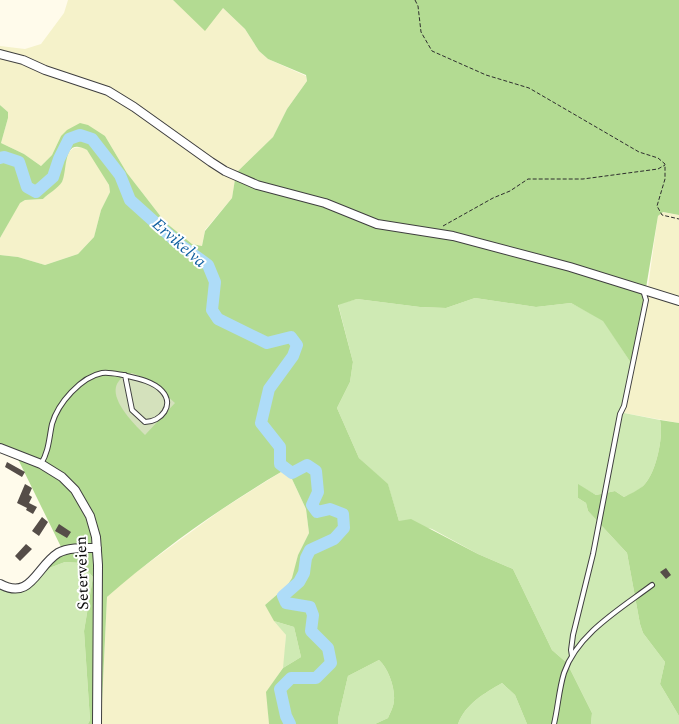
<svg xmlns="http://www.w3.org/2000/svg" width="679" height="724" viewBox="0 0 679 724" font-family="Spectral,serif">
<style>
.farmland{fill:#f5f2ca}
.green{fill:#cfeab4}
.forest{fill:#b3db92}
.cemetery{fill:#d4e1bc}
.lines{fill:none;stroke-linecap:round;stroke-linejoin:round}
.river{stroke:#aedcf8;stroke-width:12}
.building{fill:#554d48}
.lane-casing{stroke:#3f3f3f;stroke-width:6}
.street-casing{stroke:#3f3f3f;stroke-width:10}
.path{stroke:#2e2e2e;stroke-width:1;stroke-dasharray:4 2;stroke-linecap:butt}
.lane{stroke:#fff;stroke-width:4}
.street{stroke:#fff;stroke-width:8}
.labels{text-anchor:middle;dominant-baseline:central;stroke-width:4;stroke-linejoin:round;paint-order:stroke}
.street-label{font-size:16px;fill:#0c0c0c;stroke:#fff}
.water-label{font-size:17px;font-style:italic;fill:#1261a1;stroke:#fff}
</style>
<rect width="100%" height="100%" fill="#fffbeb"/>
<!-- farmland -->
<path class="farmland" d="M68,0h105l5,4 45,4 22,21 14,22 9,8 38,17 1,5 -20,28 -14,28 -37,36 -4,25 -27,32 -3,16 -10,-2 -27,-22 -38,-49 -22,-37h-44l-9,19 -11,11 -17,-12 -23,-11 7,-25v-6l-8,-7v-59l25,3 16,-5 23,-31z
M82,147l5,3 9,12 13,23 1,7 -9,18 -7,27 -16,17 -33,11 -27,-8 -18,-2v-17l19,-35 6,-3 18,-1 19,-17 5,-29 7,-5z
M662,212l17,3v208l-55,-10 24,-126 7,-51 3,-20z
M281,472l4,1 7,6 14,30 3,24 -11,22 -5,23 -6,8 -22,19 21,30 -2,31 -17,26 2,32h-168l6,-127 21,-19 93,-68z"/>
<!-- green -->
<path class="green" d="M475,298l61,9 35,-4 32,17 30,46 -9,47 36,7c4,16 -4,54 -17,66 -5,5 -13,8 -19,11l-9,-6 -19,4 -18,-10v13l8,5 2,8 39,42 13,71 3,9 22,29 -5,22 19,32v8h-88l1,-11 -25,-50 -15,-13 -39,-81 -35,-15 -46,-25 -33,-8 -11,-36 -29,-27 -22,-50 13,-26 3,-20 -15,-58 19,-5 63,8 26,1z
M65,562l16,1 12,14 -9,54 6,89 -2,4h-88v-139l11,6 33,-21z
M274,621l20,6 7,30 -18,11 3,-33z
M379,660c9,8 16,27 15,40 0,6 -4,13 -6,18l-13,6h-37v-5l10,-43z
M502,683l13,12 12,29h-69c7,-20 27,-31 44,-41z"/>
<!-- forest -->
<path class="forest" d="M173,0h506v215l-16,-3 -5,4 -25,150 -30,-45 -32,-18 -35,4 -61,-9 -29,10 -26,-1 -63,-8 -19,6 15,57 -3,20 -13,26 22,50 29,26 11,37 12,-2 67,35 35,15 39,81 15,13 25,50 -1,11h-64l-12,-29 -13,-12c-17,10 -37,21 -44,41h-83l13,-6c2,-5 6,-12 6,-18 1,-13 -6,-32 -15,-40l-31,16 -10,43v5h-69l-3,-32 17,-24 18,-11 -7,-30 -20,-6 -9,-16 22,-19 5,-8 6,-23 11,-22 -3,-24 -14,-30 -7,-6 -4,-1c-61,36 -120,78 -174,125l-6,127h-13l2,-4 -6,-89 9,-54 -12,-14 -16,-1 -21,8 19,-19 -48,-98 -15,-5v-193l18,2 27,8 33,-11 16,-17 7,-27 9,-18 -1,-7 -22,-35c-25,-14 -19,20 -25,32 -4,6 -14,12 -19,17l-18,1 -5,3 -20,35v-133l8,7v6l-7,25 23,11 17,12 11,-11 9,-19 6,-6 13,-7 8,2 17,11 22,37 38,49 27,22 10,2 3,-15 27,-33 4,-25 37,-36 14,-28 20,-28 -1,-6 -38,-16 -9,-8 -14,-22 -22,-21 -18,23z
M660,420l19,3v293l-19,-32 5,-22 -22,-29 -3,-9 -13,-71 -39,-42 -2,-8 -8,-5v-14l18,11 19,-4 9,6c6,-3 14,-7 19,-11 13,-12 21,-50 17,-66z"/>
<!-- cemetery -->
<path class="cemetery" d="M132,373l17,7 26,23 -30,32c-15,-15 -50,-50 -13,-62z"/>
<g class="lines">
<!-- river -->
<path class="river" d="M0,158l4,-1 15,5 8,25 9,5 17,-15 6,-18 10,-20 11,-4 12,4 28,36 10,25 49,44 29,21 7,17 -3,28 6,9 49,24 24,-6 6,8 -4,11 -24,33 -8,34 19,24v17l12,9 15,-8 9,6 2,21 -6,13 5,7 13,-3 13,5 1,14 -10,11 -24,11 -4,8 -2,15 -5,9 -16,14 3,7 24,4 3,8 -2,16 17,17 3,15 -15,15h-25l-11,11 6,27 4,8"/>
</g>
<!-- building -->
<path class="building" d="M7,462l18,10 -3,5 -17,-10z
M25,484l7,4 -3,7 3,2 -3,6 8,4 -4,7 -7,-4 1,-2 -10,-5z
M42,517l6,5 -9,14 -7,-5z
M59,524l12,8 -4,6 -12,-7z
M26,544l6,5 -12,12 -5,-5z
M666,568l5,7 -5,4 -6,-7z"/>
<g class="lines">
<!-- lane casing -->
<g class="lane-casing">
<path id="lane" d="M41,464c8,-13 8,-26 11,-40 6,-21 29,-47 50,-51 7,-1 15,1 21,2 13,3 30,6 39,16 13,14 -1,31 -17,31l-13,-12 -7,-35
M572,656l-1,-6 2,-15 20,-81 27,-140 4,-8 22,-106 -3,-10
M554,724c4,-17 5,-35 10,-51 13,-39 56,-64 88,-88"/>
</g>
<!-- street casing -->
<g class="street-casing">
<path id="street" d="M0,54l23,6 22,10 63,21 26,16 77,55 14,9 32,14 68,18 52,21 76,12 117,31 109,34
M0,448l41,16 21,13 13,13 15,26 6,21 2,28 -1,159
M0,584c31,17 36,-17 58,-31 11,-6 27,-5 39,-5"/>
</g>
<!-- path -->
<path class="path" d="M415,0l3,6 3,26 11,19 54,24 43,13 110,64 19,6 7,6v15l-8,27 5,9 17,4
M443,226l50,-28 17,-7 18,-12h55l75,-10 7,-4"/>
<!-- lane -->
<use href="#lane" class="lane"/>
<!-- street -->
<use href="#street" class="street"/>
</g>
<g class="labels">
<!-- street labels -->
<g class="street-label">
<text transform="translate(82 573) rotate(-92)">Seterveien</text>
</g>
<!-- water labels -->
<g class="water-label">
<text transform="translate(179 243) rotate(41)">Ervikelva</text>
</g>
</g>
</svg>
